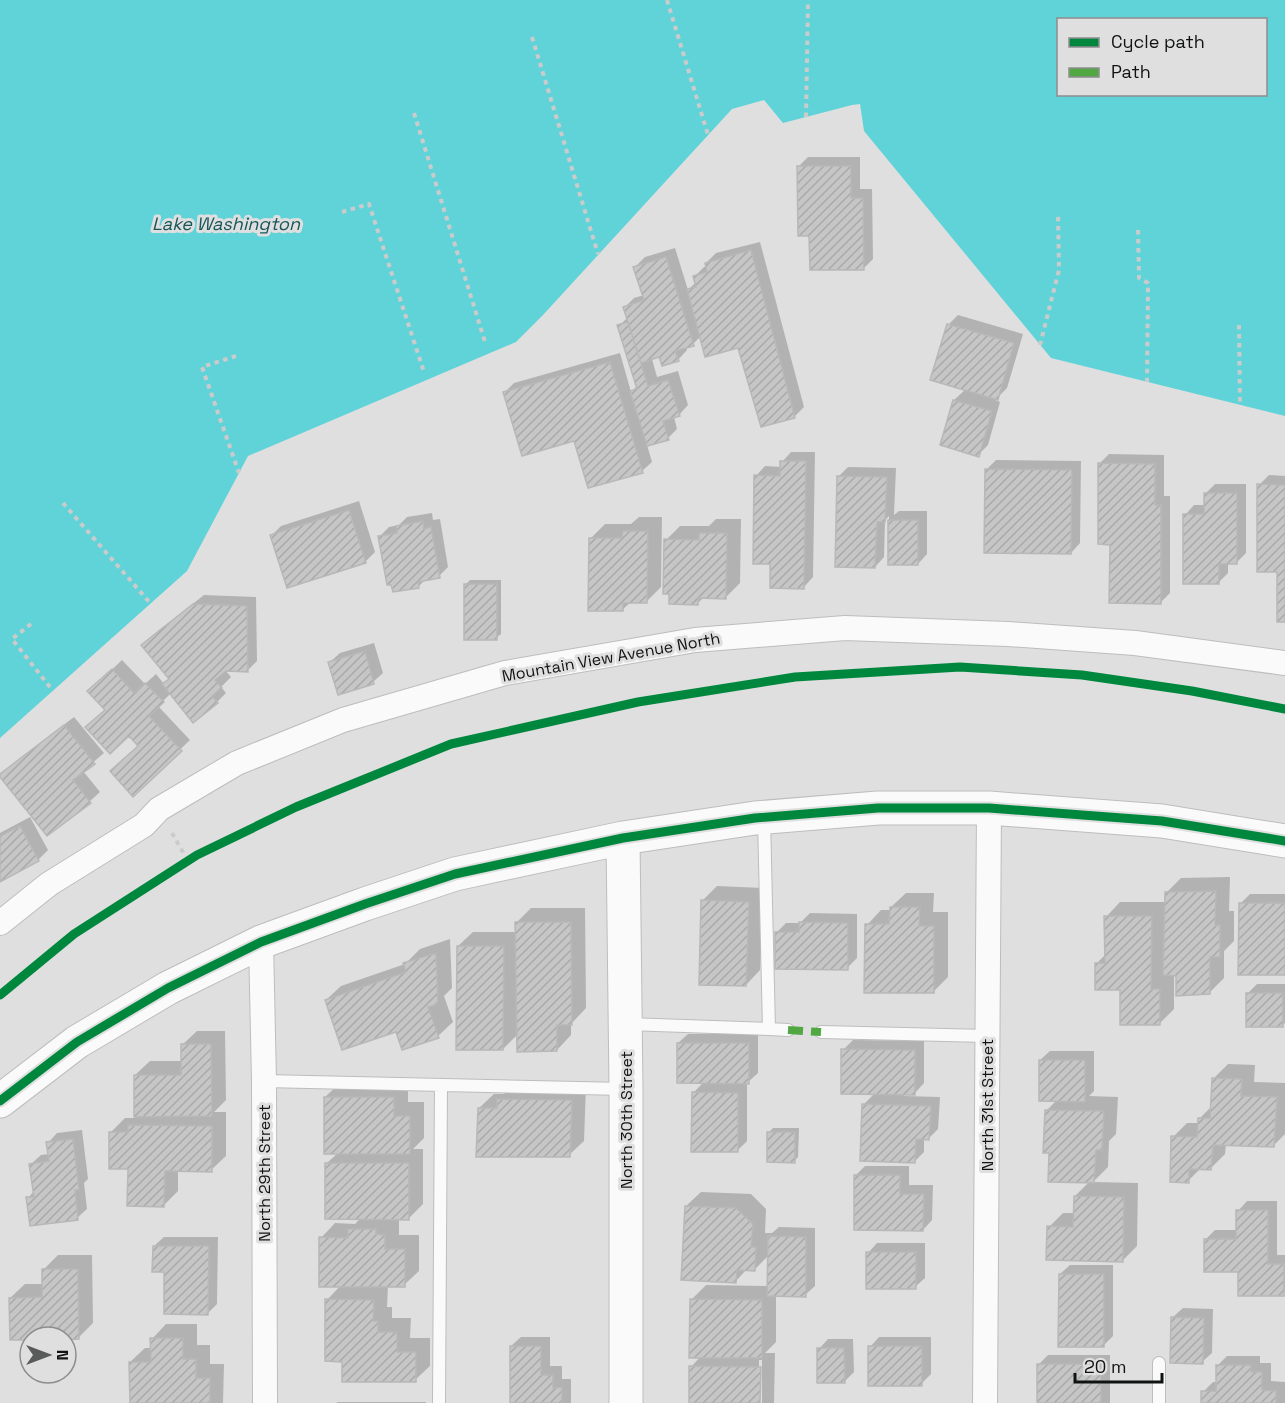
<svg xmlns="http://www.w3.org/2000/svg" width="1285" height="1403" viewBox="0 0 1285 1403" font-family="'Space Grotesk',sans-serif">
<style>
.water{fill:#60d3d8;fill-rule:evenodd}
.shadow{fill:#0003}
.building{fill:url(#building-hatch);stroke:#b8b8b8;stroke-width:1.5}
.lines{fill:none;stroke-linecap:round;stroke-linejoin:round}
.lane-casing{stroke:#bdbdbd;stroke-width:14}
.street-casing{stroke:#bdbdbd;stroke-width:26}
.secondary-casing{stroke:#bdbdbd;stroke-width:35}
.path{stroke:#cbcbcb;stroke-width:4;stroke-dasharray:4.5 4.5;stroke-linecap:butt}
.lane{stroke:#fafafa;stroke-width:12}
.street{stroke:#fafafa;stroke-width:24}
.secondary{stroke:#fafafa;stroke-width:33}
.quiet{stroke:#51a842;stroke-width:8;stroke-dasharray:15 8;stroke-linecap:butt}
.cycleway-casing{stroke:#dfdfe0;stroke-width:13}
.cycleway{stroke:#00873e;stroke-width:9}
.labels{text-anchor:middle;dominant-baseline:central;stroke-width:6;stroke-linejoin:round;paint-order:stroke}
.street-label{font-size:16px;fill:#111212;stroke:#dfdfe0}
.water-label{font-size:18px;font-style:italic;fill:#175659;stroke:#dfdfe0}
</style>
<defs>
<pattern id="building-hatch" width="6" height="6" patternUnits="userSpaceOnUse" patternTransform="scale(1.5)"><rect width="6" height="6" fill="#c6c6c6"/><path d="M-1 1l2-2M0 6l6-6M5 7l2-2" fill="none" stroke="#a9a9a9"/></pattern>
</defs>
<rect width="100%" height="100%" fill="#dfdfe0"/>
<!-- water -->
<path class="water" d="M0,0h1285v416l-234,-58 -187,-227 -4,-27 -8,1 -69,18 -19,-23 -32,9 -189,206 -27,27 -268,114 -61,115 -187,167zM1058,20h208v74h-208z"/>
<!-- shadow -->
<path class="shadow" d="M808,157h52v32h12l1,70 -9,9 -66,-101z
M760,242l44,165 -10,10 -55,-71 -38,-10 -8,8 -7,2 1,4 -9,10 -18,-5 -8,4 5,18 21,-6 10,34 -9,10 -5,2 3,12 -9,9 -21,7 5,17 -10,9 -67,-32 -71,-46 10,-10 106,-30 11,39 6,-6 -18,-60 9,-9 -3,-10 9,-9 10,-3 -9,-28 10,-10 30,-9 13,42 8,-8 -1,-6 9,-9 3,-1 -1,-3 10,-10z
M958,315l65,19 -16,54 -12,12 5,2 -12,43 -10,10 -24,-55 12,-11 -18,-64z
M791,452h24l-2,125 -9,10 -33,-24 -15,-87 9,-10 16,1 1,-5z
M1109,454l55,1v41h6v97l-9,9 -50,-59 -12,-79z
M996,460l85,1 -1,82 -9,10 -85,-83z
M848,467l48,1 -2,47 5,-4h28v43l-9,10h-29v-48l-4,4 -1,37 -9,10 -37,-90z
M1269,475l16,1v145l-6,-51 -20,-85z
M1215,484h31v69l-9,9h-9v11l-10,10 -33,-68 9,-10h11v-11z
M359,501l16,51 -10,10 -93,-27 9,-9z
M432,513l1,7 7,-1 8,48 -9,9 -13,3 -8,8 -38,-51 9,-9 10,-2 8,-8z
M639,517h23l-1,70 -15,15h-15l-9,8 -31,-72 14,-14h26z
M716,519h25l-1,64 -14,14h-22l-6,6 -32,-63 14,-14h29z
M470,580h31v54l-5,4 -30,-54z
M204,595l52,2 1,64 -9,9h-23l6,7 -10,10 5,6 -9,9 -46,-9 -13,13 32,34 -57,55 7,-50 -34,-36 -7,-27 23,-22 23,24 11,-10 8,10 6,-6 -27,-33 10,-10z
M374,643l9,30 -10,9 -43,-20 10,-9z
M74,717l30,36 -21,18 17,21 -10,9 -43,33 -47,-58 10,-10z
M30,817l18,33 -10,10 -38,18v-45z
M1230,877l-1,34h5v30l-10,10v27l-15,15 -31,-19h-4v35l-15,15 -63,-60 10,-10v-37l14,-15h46v-9l15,-15z
M717,886l46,2 -3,82 -14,15 -44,-84z
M906,893h28l-1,19h15v65l-15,15 -66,-67 14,-15h10v-3z
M1250,894h35v80l-44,-71z
M531,908h54l1,100 -15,16v11l-14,15 -39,-16 -15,15 -45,-103 15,-14h43v-9z
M810,913l47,1v44l-10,10 -70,-36 9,-9h14z
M450,939l2,49 -8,8 9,26 -15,14 -41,-6 -71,-30 15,-14 64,-22 15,-15z
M1257,984h28v39l-3,3 -35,-32z
M197,1031h28l1,69 -12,12h12v44l-15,14h-33v21l-14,14 -35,-37 -18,-36 14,-14h10v-43l15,-14h32v-16z
M688,1034h70v39l-11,10v58l-10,10 -44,-58 11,-11 -26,-39z
M853,1040l71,1v42l-9,10h-11v3l36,1 -2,32 -9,9h-5v14l-10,10 -50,-58 11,-11 -32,-43z
M1050,1051h44v40l-5,5 29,1 -2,37 -7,7 -1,26 -15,15 45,1 -1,63 -14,14 -74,-33 14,-14h12v-17l15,-15 -39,-29 -5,-41 11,-11 -17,-40z
M1228,1064l27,1 -1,17 31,1v51l-12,12 -47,-2 -1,10 -15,15 -9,-1 -13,13 -15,-44 14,-14h12v-4l13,-13 1,-27z
M340,1083h68v19h16v36l-11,11h10v55l-15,15h-9v16h20v36l-15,14h-16l-1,22h5v11h19l-1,20h20v28l-15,14 -88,-80 14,-15 -20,-47 14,-15 20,1 6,-6 -34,-55 11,-10 -13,-56z
M513,1085l73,1 -2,55 -15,14 -90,-47 15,-14h10z
M773,1128h26l-1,29 -4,4 -25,-29z
M82,1130l6,49 -4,4 3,26 -10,9 -49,-20 6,-7 -3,-27 10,-9 8,-1 -1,-11 9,-10z
M865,1166h44v19h24l-1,35 -9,10 -67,-55z
M701,1192l50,2 15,15 -1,24h7l7,-6 36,1v58l-10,9h-29v47l-11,11h10l-1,50h-12v-43h-3v43h-69l1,-36 10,-11 -10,-56 15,-15 63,1v-31l-15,15 -7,-1 -11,12 -50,-75z
M1247,1201h30v54h8v37l-2,2 -77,-55 9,-9h23v-19z
M164,1237h54l-1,67 -10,10 -53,-68z
M877,1243h48v35l-10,9 -47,-34z
M58,1255h34l1,68 -15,15 -48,-1v2l-20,-41 15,-14h19l-1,-14z
M1070,1265h43v71l-9,9 -44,-71z
M1183,1308l30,1 -1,44 -10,9 -29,-45z
M166,1324h31v21h13v19h14l-1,39h-92l-1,-41 15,-14h7v-9z
M521,1337h29v29h12v13h9v24h-59l-1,-57z
M879,1337h52v37l-10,10 -51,-37z
M828,1339h25l1,33 -10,10 -25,-33z
M1048,1355h62v48h-71l-1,-38z
M1227,1356h33v7h11v18l14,1v21h-82v-11l10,-10h5v-17z
M338,1402h88v1h-90z"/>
<!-- building -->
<path class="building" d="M797,166h54v32h12l1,72h-54l-1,-34h-11z
M751,250l44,168 -34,9 -23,-79 -33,9 -18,-68 9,-2 -3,-11 14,-4 -2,-9z
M666,257l28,89 -19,5 4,10 -17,5 -3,-9 -18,6 -18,-56 21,-7 -11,-33z
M628,322l20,64 20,-6 12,36 -17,5 6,19 -22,6 -17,-55 7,-2 -20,-64z
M947,324l67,19 -16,57 -68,-20z
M610,362l33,111 -55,15 -14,-47 -52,15 -19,-64z
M953,400l39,11 -13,46 -39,-12z
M780,461h26l-2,128 -34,-1v-24h-17l1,-89 26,1z
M1098,463l57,1v41h6v99l-52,-1 1,-58 -12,-1z
M985,469l87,1 -1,84 -87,-1z
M837,476l50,1 -2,45h-8l-2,46 -40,-1z
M1257,484l28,1v137h-8v-50h-20z
M1204,493h33v71h-18v20h-36v-70h21z
M349,510l17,53 -79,25 -17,-53z
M888,520h30v45h-30z
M423,521l1,8 7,-2 9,51 -22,4 1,6 -26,4 -2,-7h-4l-9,-49 19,-3 -1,-7z
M623,531h25l-1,72h-24v8h-35l1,-73h33z
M699,533h28l-1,66 -28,-1v7l-29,-1v-10h-6l1,-55 35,1z
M464,584h33v56h-33z
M193,604l54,2 1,66 -22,-1 -11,9 7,8 -10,8 6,7 -25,20 -31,-39 7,-5 -28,-34z
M365,651l9,33 -36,11 -10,-33z
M112,669l22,24 11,-10 19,19 -15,14 33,35 -49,46 -23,-26 28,-25 -9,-10 -19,18 -25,-27 20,-17 -18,-19z
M64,725l31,39 -22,16 18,23 -44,33 -47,-59v-3z
M20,826l19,35 -39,21v-46z
M1216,891l-1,34h5v32h-10v37l-34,2v-20l-13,-1 2,-83z
M701,900l48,2 -3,84 -47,-1z
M1239,903h46v72h-47z
M890,907h30l-1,19h15v67h-70l1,-69h24z
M1104,916h48l-1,73h9v36h-40v-35h-25v-27h10z
M515,922h56l1,103h-15v26l-40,1z
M799,922l49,1v47l-73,-1v-37h24z
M457,946h47l-1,104h-47z
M436,953l2,51 -10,3 11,31 -37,12 -6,-18 -54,18 -17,-50 81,-28 -3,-9z
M1246,993h37v34h-37z
M677,1043h72v41l-72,-1z
M181,1044h30l1,72 -78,1v-42h47z
M841,1049l74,1v45l-74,-1z
M1039,1060h46v42l-46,-1z
M1212,1078l30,1 -1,17 36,1 -3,50 -61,-2 -2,25 -22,-1v14l-19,-1 1,-46 26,1 1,-19h12z
M692,1092l46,1v59h-47z
M324,1097h70v19h16v38h-86z
M497,1099l75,1 -2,57h-94l2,-49h19z
M862,1104l69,2 -2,34 -13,-1 -1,24 -55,-2z
M1045,1110l59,1 -2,39h-6l-2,33 -46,-1 1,-29h-6z
M128,1125l84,1v46l-47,-1 -1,36 -37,-1 1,-37h-19v-37h19z
M767,1132h28v31l-28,-1z
M73,1139l6,51h-4l3,30 -48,6 -4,-29h8l-5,-33 20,-3 -3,-19z
M325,1163h84v57l-84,-1z
M854,1175h46v19h24l-1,37 -69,-1z
M1074,1196l50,1 -1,65 -77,-2 1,-34 26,1z
M685,1206l51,2 17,16 -2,23h5l-1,24 -18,-1 -1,13 -55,-3z
M1236,1210h32v54h16v32h-46v-24h-34v-33h32z
M348,1229h28v5l9,1v14h20v38h-86v-50l29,1z
M768,1236l38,1v60l-39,-1z
M153,1246h56l-1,69 -44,-1v-42h-12z
M866,1252h50v37h-50z
M42,1269h36l1,70 -13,1v-3h-36v3h-20l-1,-42 33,-1z
M1059,1274h45v73h-46z
M325,1299l49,1 -1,21h5v11h19v20h19v30h-74v-20l-17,-1z
M690,1299l72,1v58h-73z
M1171,1317l33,1 -1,46 -33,-1z
M150,1338h33v21h13v19h14v25h-80l-1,-41h22z
M510,1346h31v29h12v13l9,-1v16h-52z
M868,1346h54v40h-54z
M817,1348h27l1,35h-28z
M1037,1364h64v39h-64z
M1216,1365h35v7h11v18l14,1v12h-75v-12h15z
M689,1366l72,1 -1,36h-71z"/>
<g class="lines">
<!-- lane casing -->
<g class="lane-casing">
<path id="lane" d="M627,1024l142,5 -5,-210
M769,1029l19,1
M821,1032l166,4
M264,1081l361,8
M1159,1363v40
M439,1403l2,-318"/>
</g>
<!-- street casing -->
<g class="street-casing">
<path id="street" d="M0,923l49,-39 95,-59 15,-16 78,-46 106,-43 162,-47 190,-33 150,-12 163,6 127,9 150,20
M261,942l3,139 1,322
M985,1403l4,-595"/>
</g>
<!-- secondary casing -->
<g class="secondary-casing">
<path id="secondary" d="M623,838l3,251v314
M0,1101l77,-59 91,-54 93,-46 104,-38 90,-30 168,-36 132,-20 123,-10h111l173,13 123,20"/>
</g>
<!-- path -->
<path class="path" d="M667,0l41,135
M532,37l66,217
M414,113l71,229
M806,117l2,-117
M342,212l27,-8 55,168
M1138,230l1,48 9,5 -1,99
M1239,325l1,80
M1040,345l19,-75 -1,-57
M236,356l-34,11 37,106
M63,503l88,101
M31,624l-19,15 41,52
M172,833l16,28"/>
<!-- lane -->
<use href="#lane" class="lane"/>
<!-- street -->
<use href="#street" class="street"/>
<!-- secondary -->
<use href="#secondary" class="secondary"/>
<!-- quiet -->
<path class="quiet" d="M788,1030l33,2"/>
<!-- cycleway casing -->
<g class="cycleway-casing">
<path id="cycleway" d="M0,995l74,-61 123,-79 99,-48 155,-63 187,-42 157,-25 165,-10 122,8 110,16 93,18
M0,1101l77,-59 91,-54 93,-46 104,-38 90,-30 168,-36 132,-20 123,-10h111l173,13 123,20"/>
</g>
<!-- cycleway -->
<use href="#cycleway" class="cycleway"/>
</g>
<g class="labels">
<!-- street labels -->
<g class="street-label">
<text transform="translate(611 657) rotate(-10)">Mountain View Avenue North</text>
<text transform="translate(987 1105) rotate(-90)">North 31st Street</text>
<text transform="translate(626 1120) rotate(-90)">North 30th Street</text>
<text transform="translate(264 1173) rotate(-90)">North 29th Street</text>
</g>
<!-- water labels -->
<g class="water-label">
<text x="226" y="223">Lake Washington</text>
</g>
</g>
<!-- legend -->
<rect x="1057" y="18" width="210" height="78" fill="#dfdfe0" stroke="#8d8d8e" stroke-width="1.5"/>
<rect x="1069" y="38" width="30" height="9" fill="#00873e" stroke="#8d8d8e" stroke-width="1.5"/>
<text x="1111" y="48" font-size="18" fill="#111212">Cycle path</text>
<rect x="1069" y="68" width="30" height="9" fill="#51a842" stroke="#8d8d8e" stroke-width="1.5"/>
<text x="1111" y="78" font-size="18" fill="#111212">Path</text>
<!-- north arrow -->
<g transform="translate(48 1355) rotate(90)"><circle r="28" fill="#dfdfe0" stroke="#8d8d8e" stroke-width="1.5"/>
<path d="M0-4.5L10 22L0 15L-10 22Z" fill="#595a5a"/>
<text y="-9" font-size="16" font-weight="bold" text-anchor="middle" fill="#111212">N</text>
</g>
<!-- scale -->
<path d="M1075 1373v9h87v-9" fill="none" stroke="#111212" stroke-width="3"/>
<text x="1084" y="1373" font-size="18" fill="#111212" stroke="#dfdfe0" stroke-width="4.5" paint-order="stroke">20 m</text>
</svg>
